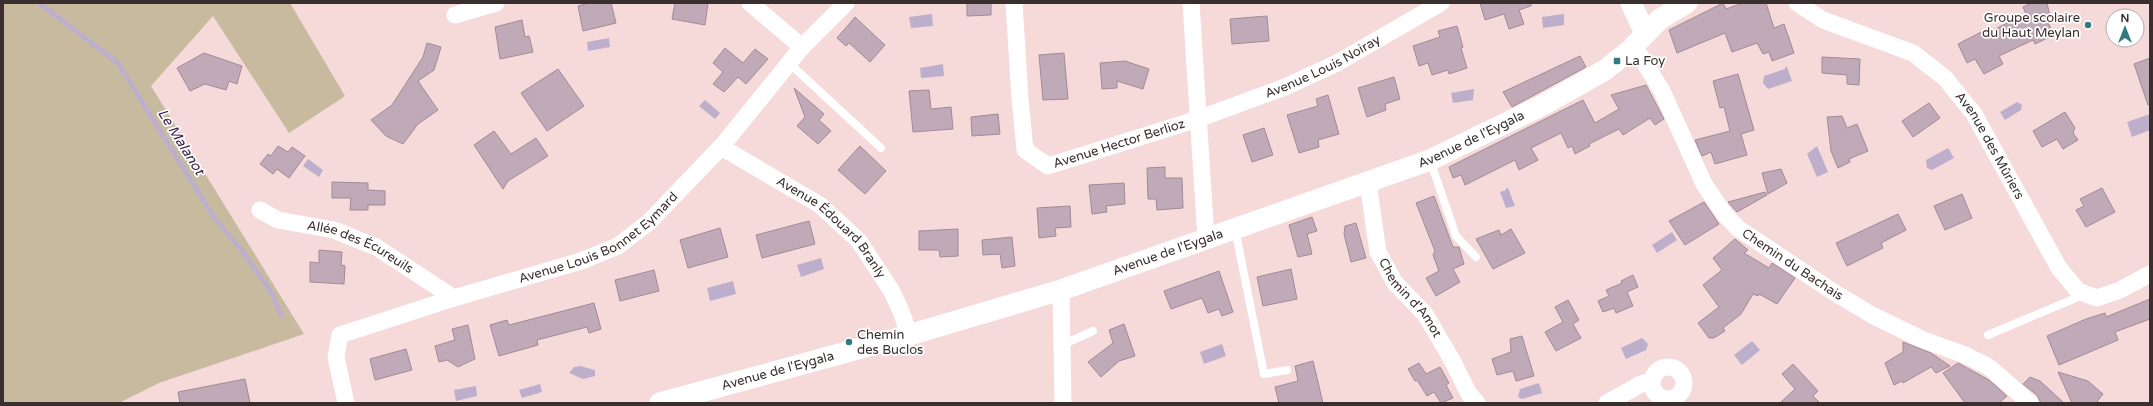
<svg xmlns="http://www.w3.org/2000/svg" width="2153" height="406" viewBox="0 0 2153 406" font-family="'Varela Round',sans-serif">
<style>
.green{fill:#c8ba9e}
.water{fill:#bdafcc}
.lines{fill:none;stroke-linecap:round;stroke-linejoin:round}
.stream{stroke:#bdafcc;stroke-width:5}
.building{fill:#c1aab7;stroke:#a18b98}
.service{stroke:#fff;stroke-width:8}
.minor{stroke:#fff;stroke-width:17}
.tertiary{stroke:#fff;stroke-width:21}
.poi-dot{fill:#327a82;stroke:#fff;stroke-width:1.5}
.labels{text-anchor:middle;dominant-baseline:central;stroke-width:3.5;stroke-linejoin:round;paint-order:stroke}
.poi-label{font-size:13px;fill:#3a2f2f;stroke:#fff;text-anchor:start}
.street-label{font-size:13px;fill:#3a2f2f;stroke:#fff}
.water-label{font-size:14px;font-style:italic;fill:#3b254d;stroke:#fff}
</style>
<rect width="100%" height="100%" fill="#f6d9d9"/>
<!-- green -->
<path class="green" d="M3,3h287l55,93 -56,37 -76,-117 -62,70 153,248 -145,49 -40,20h-116z"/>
<!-- water -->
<path class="water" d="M932,14l1,12 -22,2 -2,-11z
M1564,14v11l-21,3 -1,-11z
M609,38l1,9 -22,4 -1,-9z
M943,64l1,12 -23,2 -1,-10z
M1785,67h2l5,14 -24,8 -5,-6 1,-7 21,-7z
M1474,89l-1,11 -20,3 -2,-10z
M705,100l15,13 -5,6 -16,-13z
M2017,102l5,3 -1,5 -16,10 -5,-8z
M2150,114v16l-18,7 -5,-15z
M1817,146l11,26 -11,5 -10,-23z
M1948,148l6,10 -22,12 -5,-2 -1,-8z
M308,159l15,11 -4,7 -16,-11z
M1506,188h2l7,18 -9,2 -6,-16 6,-2z
M1672,232l5,8 -20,13 -5,-8z
M821,258l3,11 -23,8 -4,-12z
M733,281l3,13 -26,7 -3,-13z
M1642,338l6,6 -2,6 -20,9 -5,-11z
M1752,341l8,9 -18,15 -8,-10z
M1222,344l4,12 -22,8 -4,-12z
M580,366l15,4v6l-12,3 -14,-6 5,-6z
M1539,383l3,10 -20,6 -4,-2 2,-8z
M540,384l2,8 -20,6 -3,-8z
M476,386l1,10 -21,5 -2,-11z"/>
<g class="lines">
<!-- stream -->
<path class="stream" d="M39,3l79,60 95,153 30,36 28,40 10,23"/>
</g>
<!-- building -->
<path class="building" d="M589,3h22l5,20 -33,8 -5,-25z
M675,3h33l-3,22 -33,-6z
M967,3h24v12l-24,1z
M1480,3h51v3l-12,4 5,14 -15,5 -5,-15 -19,6z
M1723,3l3,6 17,-6h23l8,25 10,-4 10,29 -22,8 -3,-9 -6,2 -6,-11 -25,9 -7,-19 -48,20 -8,-23z
M2031,3h16l3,13 -4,2 8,17 -19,9 -2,-4 -34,16 4,8 -19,10 -9,-15 -8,4 -9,-19 27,-14 2,3 39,-19 -3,-7z
M1267,16l2,25 -37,3 -2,-25z
M855,17l30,28 -15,17 -21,-19 -3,3 -9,-8z
M522,20l3,17 4,-1 4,16 -33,7 -5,-32z
M1457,26l6,21 -2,1 6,20 -18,6 -1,-4 -16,5 -4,-12 -9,3 -6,-20 27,-9 -2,-6z
M427,43l14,4 -7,23 -16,11 20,29 -20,14 -15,20 -17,-8 -15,-16 21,-15 31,-48z
M725,48l18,15 12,-14 13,10 -22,25 -8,-7 -14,15 -11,-8 10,-12 -10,-9z
M204,53l38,13 -5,18 -8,-3 -3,9 -21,-6 -15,7 -13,-23z
M1064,53l4,46 -25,1 -4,-45z
M1580,56l6,11 -74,40 -9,-15z
M1822,57l38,2 -1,26 -12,-1v-9l-25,-2z
M2150,58v46l-2,1 -14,-41z
M1125,61l24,8 -6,20 -26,-8v7l-15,1 -2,-26z
M558,69l26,37 -37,25 -26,-38z
M1738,74l16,56 -13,4 6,21 -32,9 -4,-12 -9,4 -7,-16 35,-9 -6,-24 -4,1 -7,-27z
M1394,77l6,22 -15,5 1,6 -19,7 -9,-29z
M1646,85l18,34 -9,6 -5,-7 -27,17 -4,-6 -30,15 1,2 -15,8 -3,-8 -4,2 -7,-15 -30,15 7,12 -19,10 -4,-10 -50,25 -4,-10 -8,3 -4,-11 134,-67 12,23 24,-14 -8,-14z
M794,88l30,26 -5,6 12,11 -13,13 -21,-18 8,-9z
M929,90l2,19 20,-2 2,22 -40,3 -4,-41z
M1328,95l11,39 -21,6 1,7 -20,6 -12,-38 31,-9 -2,-7z
M1929,103l11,15 -27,19 -11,-16z
M2065,112l10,16 -2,5 5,7 -15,9 -6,-10 -15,8 -9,-16z
M998,114l2,20 -28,2 -1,-19z
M1842,116l5,12 10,-4 11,27 -19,8 1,3 -12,6 -7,-17 -4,-34z
M1264,128l9,27 -21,7 -9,-27z
M494,131l17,23 25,-16 12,18 -40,25 -5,8 -29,-44z
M278,146l10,6 4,-5 13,9 -16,22 -12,-9 -4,5 -13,-10 8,-10 3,2z
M860,146l26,25 -21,23 -27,-24z
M1165,167v11h17l1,30 -26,2 -1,-11h-8l-1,-31z
M1781,169l6,14 -19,11 -6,-21z
M332,182l36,1v7l17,1v14h-17v5h-18l1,-12h-19z
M1124,183l1,21 -19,2 1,6 -15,2 -3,-29z
M2102,188l13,24 -29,15 -10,-17 8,-4 -4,-7z
M1765,192l2,3 -30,17 -9,-10z
M1962,194l10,24 -27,12 -11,-24z
M1434,196l19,51h6l5,17 -11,5 7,13 -24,14 -10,-18 13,-7 -6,-16 2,-4 -19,-48z
M1704,202l15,22 -34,21 -16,-24z
M1070,206l1,21 -16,1 1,8 -17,2 -2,-30z
M1898,214l8,16 -25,13 2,5 -36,18 -11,-23z
M1312,217l5,14 -10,3 5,20 -14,3 -9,-32z
M809,221l6,23 -53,14 -6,-23z
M1356,223l10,35 -15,4 -7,-28 1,-8z
M720,228l8,29 -40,11 -8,-28z
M958,229v27l-18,1 -1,-7h-20v-19z
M1511,229l14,24 -32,16 -17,-30 23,-9 2,5z
M1012,237l3,29 -13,2 -2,-14 -17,1 -1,-15z
M1735,239l13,11 -4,3 25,15 3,-5 23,15 -18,26 -18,-10 -1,2 -5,-2 -12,20 -18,14 2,3 -11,7h-5l-11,-15 21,-16 -16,-22 19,-15 -9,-12z
M319,250l23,2 -1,13 4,1 -1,18 -34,-2v-20l9,1z
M1291,269l6,30 -34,7 -6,-29z
M654,270l5,21 -39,10 -5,-21z
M1219,271l14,41 -11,4 -3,-7 -11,4 -6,-15 -31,11 -7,-18z
M1633,275l5,12 -11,5 6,14 -17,7 -2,-5 -11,4 -5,-11 11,-5 -3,-6 16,-7 -1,-2z
M2150,299v20l-35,13 3,8 -59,25 -12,-29 39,-17 19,-6 1,4z
M1568,300l11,20 -6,4 8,14 -25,13 -11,-19 18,-10 -8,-15z
M594,303l7,26 -12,4 -2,-6 -50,13 1,5 -39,11 -9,-31 17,-5 2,5z
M1124,324l11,32 -16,5 -18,16 -13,-15 25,-19 -4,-13z
M468,325l7,34 -17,8 -11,-7 -8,2 -4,-16 20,-6 -3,-11z
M1522,336l12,40 -18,5 -3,-10 -16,4 -5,-16 19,-7 -1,-13z
M1903,342l28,11 19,13 -14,7 -5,-6 -28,16 -1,-2 -8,4 -9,-22 18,-11z
M406,349l6,21 -37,10 -5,-21z
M1313,361l10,42h-44l-4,-16 23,-6 -3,-15z
M1419,363l7,11 14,-7 9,16 -3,2 7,13 -12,5 -7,-11 -7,4 -10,-16 -2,1 -7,-12z
M1958,363l31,17 18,16 -8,7h-34l-22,-30z
M1793,364l25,27 -5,5 7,7h-40l15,-14 -13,-15z
M2058,372l30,9 15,13 -7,9h-24z
M2030,377l10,4 24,22h-23l-4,-8 -14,-11z
M245,379l5,24h-70l-2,-11z"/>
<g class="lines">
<!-- service -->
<path class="service" d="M789,63l92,85
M1430,160l26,76 20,21
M1235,229l29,145 23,-4
M1988,335l95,-40
M1062,342l9,-1 22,-10"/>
<!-- minor -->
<g class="minor">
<path d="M750,3l52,44"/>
<path id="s1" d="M1014,3l6,96 5,51 23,16 150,-47 87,-32 52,-24 104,-60"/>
<path d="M1191,3l15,236"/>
<path id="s2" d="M1797,3l26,17 90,33 32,25 29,36 85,154 19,23 19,7 23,-8 30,-16"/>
<path d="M455,15l41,-12"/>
<path id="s3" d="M1632,47l9,10 21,34 42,93 21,31 14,14 96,64 37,22 49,24 44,16 24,12 41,36"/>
<path id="s4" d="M721,147l99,58 39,36 32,49 10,21 8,24"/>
<path id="s5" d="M1368,183l10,69 17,31 30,31 27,46 17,34 8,9"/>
<path id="s6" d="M260,210l18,10 56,10 42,17 78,51"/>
<path d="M1061,290l2,113"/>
<circle cx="1668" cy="383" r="16"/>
<path id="s7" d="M346,403l-10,-46 4,-22 114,-37 127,-37 37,-15 31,-24 72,-75 81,-100 44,-44"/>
<path d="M1607,403l34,-19 11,-3"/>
</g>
<!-- tertiary -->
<g class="tertiary">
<path d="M1631,3l14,30"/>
<path id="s8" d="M660,403l249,-68 152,-45 369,-130 113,-55 62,-35 24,-19 31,-32 27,-16"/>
</g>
</g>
<!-- markers -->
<g class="poi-dot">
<circle cx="2088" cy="25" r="4"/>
<rect x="1613" y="57" width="8" height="8" rx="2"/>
<circle cx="849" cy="342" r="4"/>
</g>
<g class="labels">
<!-- poi labels -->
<g class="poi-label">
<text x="2080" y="18" text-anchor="end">Groupe scolaire<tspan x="2080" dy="15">du Haut Meylan</tspan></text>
<text x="1625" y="61">La Foy</text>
<text x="857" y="335">Chemin<tspan x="857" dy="15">des Buclos</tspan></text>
</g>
<!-- street labels -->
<g class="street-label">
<text stroke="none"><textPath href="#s1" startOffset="468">Avenue Louis Noiray</textPath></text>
<text stroke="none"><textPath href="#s8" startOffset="854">Avenue de l'Eygala</textPath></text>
<text stroke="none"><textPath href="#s1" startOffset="250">Avenue Hector Berlioz</textPath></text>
<text stroke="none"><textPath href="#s2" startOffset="249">Avenue des Mûriers</textPath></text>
<text stroke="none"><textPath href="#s4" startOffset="138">Avenue Édouard Branly</textPath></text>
<text stroke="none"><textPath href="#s7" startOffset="348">Avenue Louis Bonnet Eymard</textPath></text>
<text stroke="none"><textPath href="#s6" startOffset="108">Allée des Écureuils</textPath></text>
<text stroke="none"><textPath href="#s8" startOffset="530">Avenue de l'Eygala</textPath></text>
<text stroke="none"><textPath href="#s3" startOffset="277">Chemin du Bachais</textPath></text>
<text stroke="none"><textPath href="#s5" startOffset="126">Chemin d'Amot</textPath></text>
<text stroke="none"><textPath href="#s8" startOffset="122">Avenue de l'Eygala</textPath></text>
</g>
<!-- water labels -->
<g class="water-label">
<text transform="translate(181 142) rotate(58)">Le Malanot</text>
</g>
</g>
<!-- border -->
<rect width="2153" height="406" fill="none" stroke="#3a2f2f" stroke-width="8"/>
<!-- north arrow -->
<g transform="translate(2125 28)"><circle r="19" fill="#ffffff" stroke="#b0acac"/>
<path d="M0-3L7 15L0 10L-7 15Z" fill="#327a82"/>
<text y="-6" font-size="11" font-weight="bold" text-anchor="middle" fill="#3a2f2f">N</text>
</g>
</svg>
